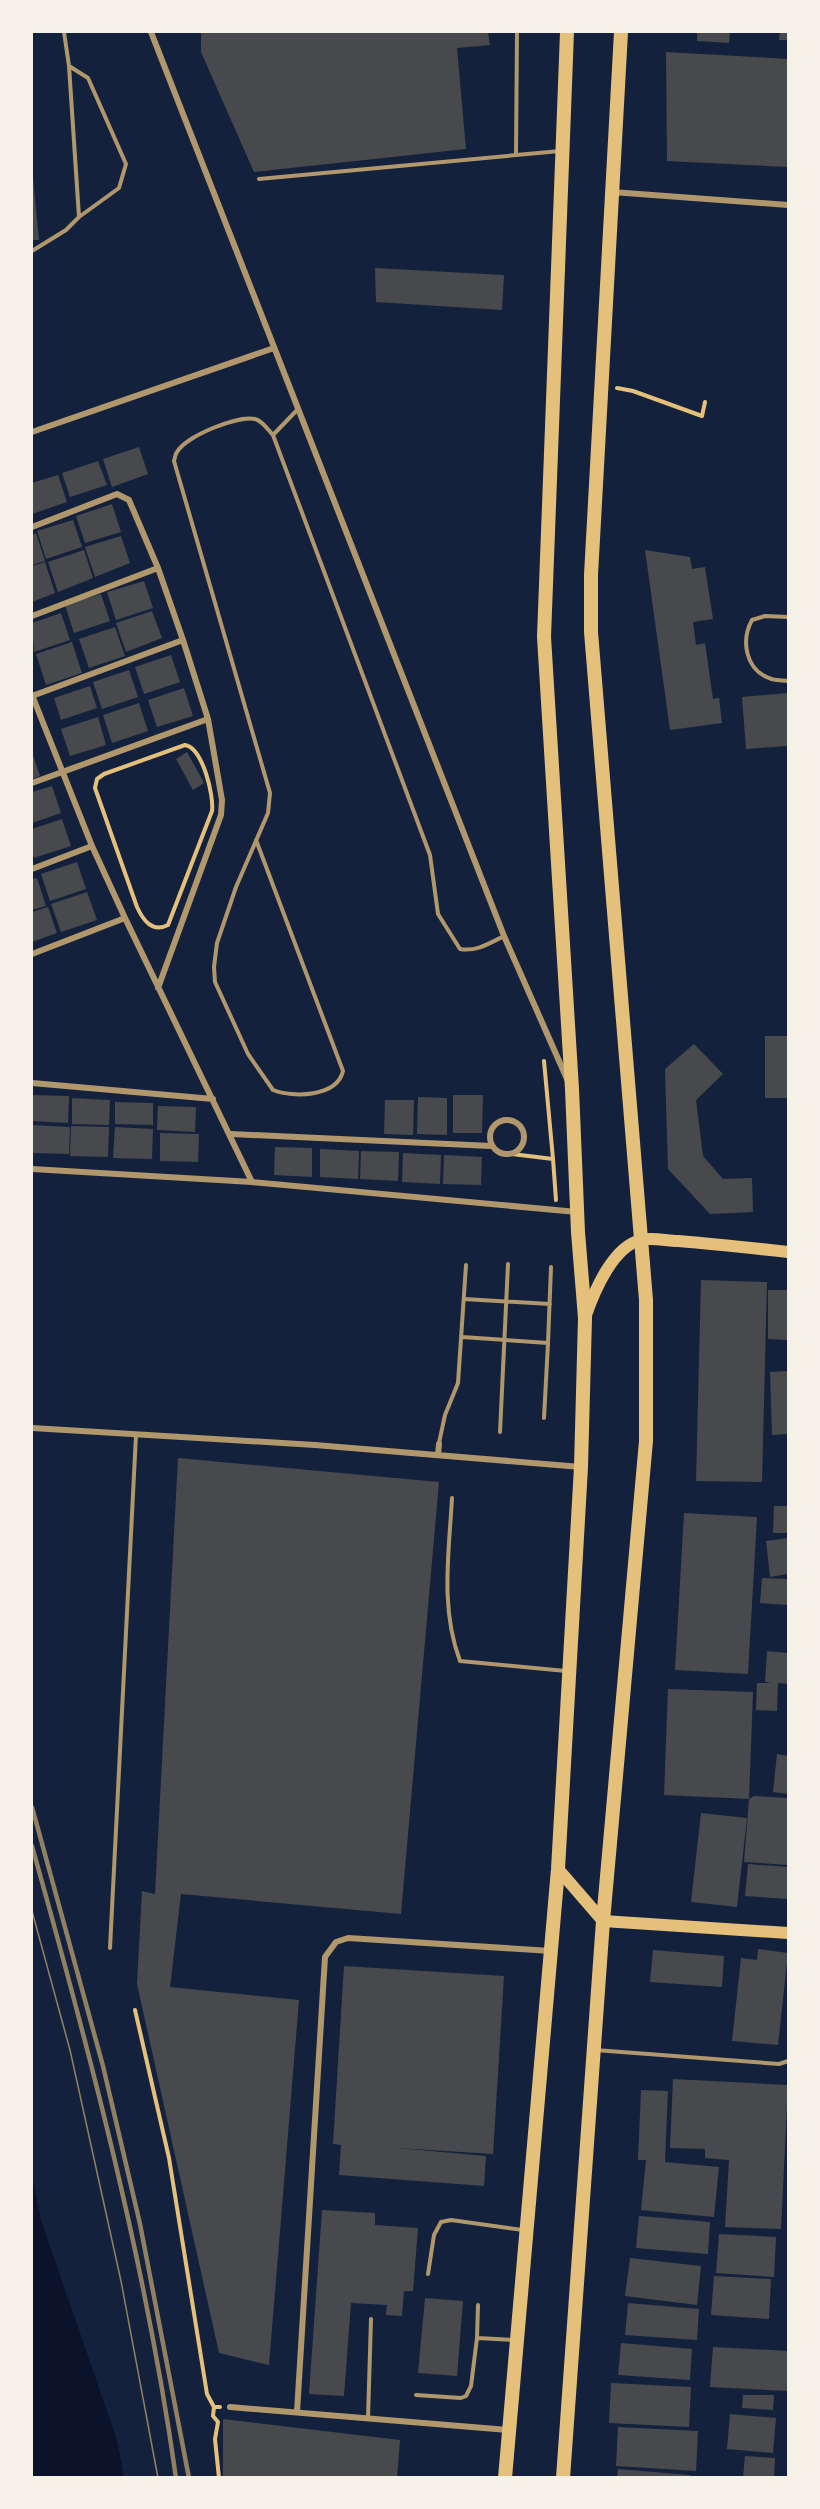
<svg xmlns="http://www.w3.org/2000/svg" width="820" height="2509" viewBox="0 0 820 2509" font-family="'IBM Plex Sans',sans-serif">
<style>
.water{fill:#0b132b}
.building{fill:#48494c}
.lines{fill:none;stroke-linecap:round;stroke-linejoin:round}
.path{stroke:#e5c07b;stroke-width:4}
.service{stroke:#b1986c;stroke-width:4}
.minor{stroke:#b1986c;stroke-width:6}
.secondary{stroke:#e5c07b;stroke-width:12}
.trunk{stroke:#e5c07b;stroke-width:14}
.tram{stroke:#918062;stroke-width:1.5}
.rail{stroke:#918062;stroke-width:4.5}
</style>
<rect width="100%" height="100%" fill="#14213d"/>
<!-- water -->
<path class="water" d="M32,2176l9,44 76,220 7,37h-92z"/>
<!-- building -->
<path class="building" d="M201,32h287l2,13 -33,3 9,101 -212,23 -53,-120z
M697,32h33l-1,11 -32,-2z
M780,32h8v8h-9z
M666,52l122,7v108l-121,-6z
M32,167l7,73h-7z
M375,268l129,7 -2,35 -126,-8z
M139,447l9,27 -36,13 -9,-28z
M98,461l9,24 -37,12 -8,-24z
M58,475l9,27 -35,12v-31z
M112,504l9,28 -36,11 -9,-27z
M73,520l9,27 -36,12 -9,-28z
M36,533l9,28 -13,4v-30z
M121,536l9,27 -35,14 -10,-30z
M84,550l9,28 -35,14 -10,-30z
M645,550l45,7 2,12 13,-2 8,52 -20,3 3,23 9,-2 8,56 6,-1 3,25 -52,7z
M45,562l10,31 -23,9v-36z
M144,581l9,27 -37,12 -9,-28z
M101,594l9,27 -36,12 -9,-28z
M152,611l10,27 -36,14 -10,-29z
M61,613l9,27 -36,12 -2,-29z
M115,627l10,29 -36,12 -10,-29z
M72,642l10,31 -36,12 -10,-31z
M171,655l9,27 -36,12 -9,-27z
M129,670l9,27 -36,12 -9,-27z
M90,686l7,22 -36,12 -7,-22z
M184,688l9,28 -36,11 -9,-27z
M788,693v53l-42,3 -4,-52z
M139,703l9,28 -36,12 -9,-28z
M98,717l8,28 -36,11 -9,-27z
M32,752l8,24 -8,3z
M187,752l17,31 -11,7 -17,-31z
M52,786l9,27 -29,10v-31z
M62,819l9,27 -37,12 -2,-8v-21z
M77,862l9,27 -36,12 -9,-27z
M37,878l9,28 -14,4v-31z
M87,892l10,28 -36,12 -10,-28z
M48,907l9,26 -25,9v-30z
M765,1036h23v62h-23z
M694,1044l29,30 -27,26 7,56 20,23 29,-1 1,34 -43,2 -42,-45 -3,-100z
M32,1095l37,1 -1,27 -36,-2z
M453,1095h30l-1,38h-29z
M418,1097l29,1v37l-30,-1z
M72,1098l38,2 -1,25 -37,-1z
M385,1100h29l-1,35 -29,-1z
M115,1102l38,1v22l-38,-1z
M158,1106l38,1 -1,25 -38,-2z
M32,1125l38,2 -1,27 -37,-1z
M71,1126l38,1 -1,30 -38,-1z
M115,1127l38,2 -1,30 -39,-1z
M160,1133l39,1 -1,28 -38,-1z
M275,1147l37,1v29l-38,-2z
M320,1149l39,2 -1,28 -38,-2z
M361,1151l38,1 -1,29 -38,-2z
M403,1153l38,2 -1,29 -38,-2z
M444,1155l38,2 -1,28 -38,-1z
M701,1280l66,2 -5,200 -66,-1z
M768,1290h20v50l-20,-1z
M788,1371v63l-16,1 -2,-63z
M178,1458l261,24 -38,432 -220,-20 -11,93 129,13 -30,365 -50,-12 -82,-369 5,-93 13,3z
M774,1506h14v27h-15z
M684,1513l73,4 -9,157 -73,-4z
M788,1538v36l-18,3 -4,-36z
M762,1578l26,1v26l-28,-2z
M767,1651l21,2v31l-10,-1 -1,28 -21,-1 1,-27h15l-7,-1z
M668,1689l85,3 -4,107 -85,-4z
M777,1754l11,2v38l-15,-2z
M754,1796l34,2v67l-44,-3 5,-63z
M701,1813l46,5 -10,89 -46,-5z
M748,1864l40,3v32l-43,-3z
M758,1949l30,4 -10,92 -46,-4 9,-83 16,2z
M653,1950l71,6 -2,31 -72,-5z
M344,1966l160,10 -11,178 -96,-6 89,8 -2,30 -145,-11 2,-30 -8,-1z
M673,2079l115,6 -7,144 -56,-2 4,-67 -24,-2v-9l-35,-1z
M641,2090l27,1 -3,71 54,5 -5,50 -73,-7 5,-50h-8z
M322,2210l53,3v12l43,3 -5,63h-9l-2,25 -16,-1 1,-10 -36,-2 -7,93 -35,-2z
M639,2216l71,6 -2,32 -72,-6z
M719,2234l57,3 -2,40 -58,-4z
M630,2258l71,8 -4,39 -72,-9z
M714,2276l57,3 -2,40 -58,-4z
M425,2298l38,3 -6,75 -39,-3z
M628,2303l71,6 -2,31 -72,-5z
M621,2343l71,6 -2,31 -72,-5z
M713,2347l75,4v40l-78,-4z
M611,2383l80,4 -2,40 -80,-4z
M743,2395h31l-1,15 -31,-2z
M730,2414l46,4 -3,35 -46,-4z
M223,2419l177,21 -3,38h-174z
M618,2427l80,4 -2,40 -80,-5z
M745,2456l30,2 -1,20h-31z
M618,2469l72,6 -1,3h-72z"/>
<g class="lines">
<!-- path -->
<path class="path" d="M617,388l16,3 69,25 3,-14
M185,745c18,3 29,51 27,66l-44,114c-16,8 -25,-5 -31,-18l-42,-119 2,-9 7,-5z
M512,1154l41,5 -9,-98
M553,1159l3,41
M135,2010l34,148 38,236 7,13h6
M214,2407l-1,9 5,6 -3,17 4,39"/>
<!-- service -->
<path class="service" d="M69,66l19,12 38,86 -7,24 -40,29
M516,154l1,-122
M259,179l301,-28
M32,251l34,-21 13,-13 -10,-151 -5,-34
M273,435l25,-26
M788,617l-23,-1 -13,4c-11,20 -7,49 17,58 5,3 14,2 19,3
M256,840l87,231c-6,26 -50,27 -70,19l-25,-36 -33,-72 -1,-15 3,-24 19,-56 32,-74 2,-20 -96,-332c1,-3 1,-7 3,-9 9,-16 61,-37 78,-33 8,2 13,11 18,16l157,420 8,59 22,35c16,3 30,-6 44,-13
M464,1299l86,5
M462,1337l86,6 -4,75
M548,1343l3,-76
M500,1432l8,-168
M439,1443l6,-28 13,-32 8,-118
M452,1498c-3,55 -12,110 8,163l106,10
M110,1948l26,-513
M595,2050l184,14 9,-3
M428,2274l6,-39 7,-13 10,-2 72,10
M477,2338l1,-33
M416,2395l45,3 5,-2 5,-10 6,-48 36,2
M368,2418l3,-99"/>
<!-- minor -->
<path class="minor" d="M151,32l353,904 63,143
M612,192l176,13
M32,432l242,-84
M32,527l85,-33 12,6 29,68 25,72 25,79 14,81 -1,15 -63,173
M32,616l126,-48
M32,695l60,151 33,72 127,264
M32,696l151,-56
M32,783l176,-64
M32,869l60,-23
M32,954l93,-36
M32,1083l181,16
M490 1137a17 17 0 1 1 34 0a17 17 0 1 1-34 0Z
M231,1134l260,12
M32,1169l220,13 325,30
M32,1428l283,17 266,22
M438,1455l1,-11
M230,2407l278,23
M297,2412l28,-455 11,-15 12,-4 203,13"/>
<!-- secondary -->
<path class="secondary" d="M586,1315c8,-23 27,-69 55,-75 11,-3 26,1 37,1 37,3 74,7 110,11
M558,1869l45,52 185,12"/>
<!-- trunk -->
<path class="trunk" d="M505,2478l53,-609 23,-402 4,-149 -7,-86 -6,-143 -28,-452 23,-605
M563,2478l40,-557 43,-480v-141l-55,-668v-57l30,-543"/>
<!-- tram -->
<path class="tram" d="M32,1911l38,139 51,231 37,197"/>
<!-- rail -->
<path class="rail" d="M32,1807l71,259 37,158 49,254
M32,1846c58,207 114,418 144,632"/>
</g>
<!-- border -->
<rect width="820" height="2509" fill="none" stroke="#f6f1e7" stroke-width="66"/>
</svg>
